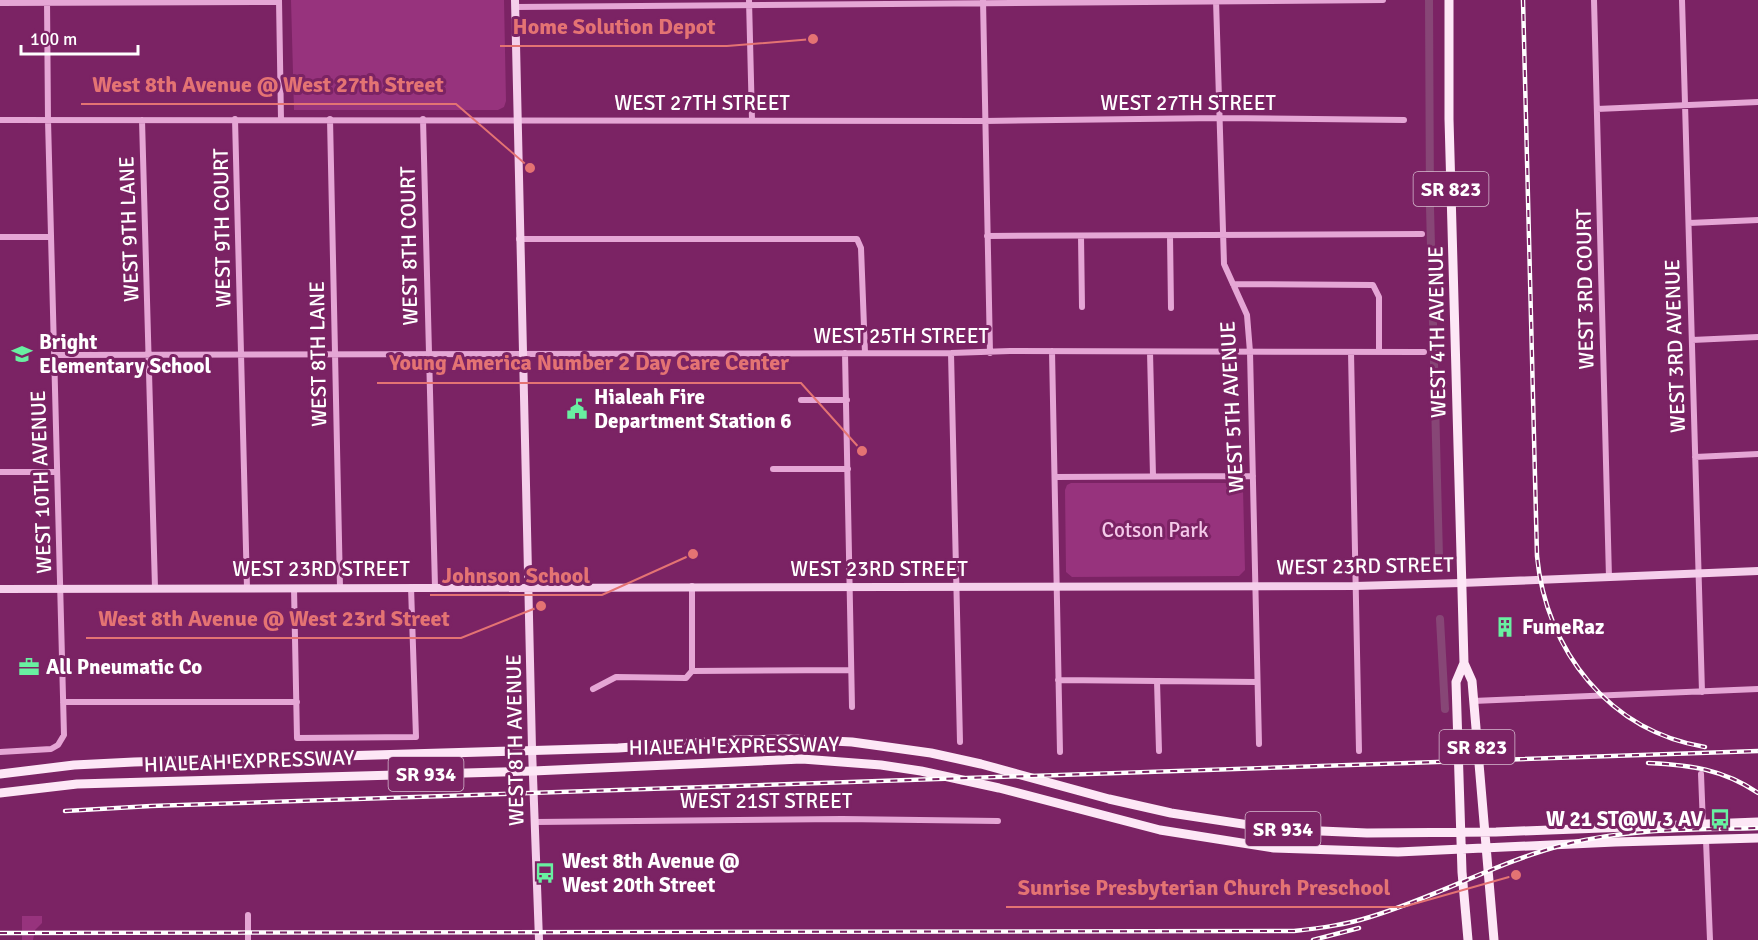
<svg xmlns="http://www.w3.org/2000/svg" width="1758" height="940" viewBox="0 0 1758 940" font-family="Signika,sans-serif">
<style>
.green{fill:#97337d}
.lines{fill:none;stroke-linecap:round;stroke-linejoin:round}
.canal{stroke:#874676;stroke-width:8}
.street{stroke:#e5a6d5;stroke-width:6}
.secondary{stroke:#f5cfeb;stroke-width:8}
.primary{stroke:#fde7f6;stroke-width:9}
.rail-casing{stroke:#fff;stroke-width:4.5}
.rail{stroke:#7b2364;stroke-width:2;stroke-dasharray:7;stroke-linecap:butt}
.labels{text-anchor:middle;dominant-baseline:central;stroke-width:6;stroke-linejoin:round;paint-order:stroke}
.shield{fill:#7b2364;stroke:#d7bdd0;stroke-width:1.5}
.shield-label{font-size:20px;font-weight:bold;fill:#fff}
.street-label{font-size:21px;fill:#fff;stroke:#7b2364}
.poi-label{font-size:21px;font-weight:bold;fill:#fff;stroke:#7b2364;text-anchor:start}
.park-label{font-size:21px;fill:#f4c9e9;stroke:#7b2364}
.leader{fill:none;stroke:#e47373;stroke-width:2}
.callout-dot{fill:#e47373;stroke:#7b2364;stroke-width:2}
.callout-label{font-size:22px;text-anchor:middle;font-weight:bold;fill:#e47373;stroke:#7b2364;stroke-width:6;stroke-linejoin:round;paint-order:stroke}
</style>
<rect width="100%" height="100%" fill="#7b2364"/>
<!-- green -->
<path class="green" d="M291,0h213l2,101 -2,6 -6,3h-204z
M1071,483h166l6,6 2,81 -6,6 -167,1 -6,-5 -1,-82 2,-5z
M22,916h20v7l-7,7 -2,10h-11z"/>
<g class="lines">
<!-- canal -->
<path class="canal" d="M1429,0l1,207 9,350
M1440,619l5,90"/>
<!-- street -->
<path class="street" d="M279,0l2,119
M749,0l3,120
M983,0l7,353
M1216,0l8,264 23,51 3,37 9,392
M1594,0l15,578
M1682,0l20,692
M0,3l279,-1
M515,7l868,-7
M1597,109l161,-7
M235,119l12,469
M330,119l10,468
M423,119l12,468
M0,120l984,1 236,-3 184,2
M142,120l13,468
M1689,223l69,-3
M987,236l435,-2
M1081,236l1,71
M1170,236l1,72
M0,237h51
M519,239h338l4,9 4,105
M1233,284l140,1 6,12v55
M1692,340l66,-3
M1052,351l8,401
M1150,352l3,124
M1351,352l8,399
M845,353l7,354
M951,353l9,389
M54,355l897,-2 59,-2 414,1
M801,400h46
M1695,457l63,-3
M773,469h75
M0,472h57
M1055,477l198,-1
M692,586v85
M294,588l3,150 119,-1 -5,-150
M1058,680l199,2
M1157,681l2,70
M593,689l23,-12 70,1 6,-7 159,-1
M1473,701l285,-12
M63,702h234
M0,752l51,-3 7,-4 6,-10 -16,-615 -1,-120
M1701,774l2,51
M535,822l307,-3 156,2
M1706,840l4,100
M248,915v25"/>
<!-- secondary -->
<path class="secondary" d="M515,0l17,749 7,191
M0,589l1355,-3 106,-3 297,-12"/>
<!-- primary -->
<path class="primary" d="M1449,0v119l15,544 -8,19 6,190 6,68
M1464,663l8,18 22,259
M0,774l74,-9 60,-3 484,-14 118,-8 57,-1 59,3 79,11 50,11 128,35 62,14 104,16 92,4 129,-1 262,-10
M0,793l77,-9 456,-13 269,-12 79,6 40,6 78,17 161,42 114,18 124,4 217,-10 143,-4"/>
<!-- rail casing -->
<g class="rail-casing">
<path id="rail" d="M1523,0l14,556c9,95 72,175 168,191
M1648,763c42,2 75,6 110,30
M65,811l86,-5 1607,-55
M0,933l1294,-2c26,-3 51,-6 76,-14 67,-20 129,-56 197,-73 62,-16 128,-14 191,-16
M1313,940l46,-12"/>
</g>
<!-- rail -->
<use href="#rail" class="rail"/>
</g>
<!-- icons -->
<defs>
<g id="school-bare" transform="scale(1.62)"><path d="M0-5L7-2L0 1L-7-2ZM-4 1L0 2.5L4 1V4Q0 6-4 4Z" fill="#69f0a1" stroke="#7b2364" stroke-width="2.5" paint-order="stroke"/></g>
<g id="civic-bare" transform="scale(1.62)"><path d="M-.6-6.5H3V-4.5H.6V-3L4-1V1h2V6H-6V1h2V-1L-.6-3ZM-1.2 2.5V6h2.4V2.5Z" fill="#69f0a1" stroke="#7b2364" stroke-width="2.5" paint-order="stroke"/></g>
<g id="building-bare" transform="scale(1.62)"><path d="M-4-6H4V6H1V3H-1V6H-4ZM-2.5-4.3h1.7v1.8h-1.7ZM.8-4.3h1.7v1.8H.8ZM-2.5-1h1.7V.8h-1.7ZM.8-1h1.7V.8H.8Z" fill="#69f0a1" stroke="#7b2364" stroke-width="2.5" paint-order="stroke"/></g>
<g id="office-bare" transform="scale(1.62)"><path d="M-6-3h4V-5.5h4V-3h4V5H-6ZM-1-4.5V-3h2v-1.5ZM-6 0V1H6V0Z" fill="#69f0a1" stroke="#7b2364" stroke-width="2.5" paint-order="stroke"/></g>
<g id="bus-bare" transform="scale(1.62)"><path d="M-5-6H5V4H4V6H2V4H-2V6H-4V4H-5ZM-3.5-4V0h7V-4ZM-3.5 1.2v1.5H-2V1.2ZM2 1.2v1.5H3.5V1.2Z" fill="#69f0a1" stroke="#7b2364" stroke-width="2.5" paint-order="stroke"/></g>
</defs>
<g fill-rule="evenodd">
<use href="#school-bare" x="22" y="354"/>
<use href="#civic-bare" x="577" y="409"/>
<use href="#building-bare" x="1505" y="627"/>
<use href="#office-bare" x="29" y="667"/>
<use href="#bus-bare" x="1720" y="819"/>
<use href="#bus-bare" x="545" y="873"/>
</g>
<g class="labels">
<!-- shield labels -->
<g class="shield">
<rect x="1413.5" y="172" width="75" height="34" rx="4.5"/>
<rect x="1439.5" y="730" width="75" height="34" rx="4.5"/>
<rect x="388.5" y="757" width="75" height="34" rx="4.5"/>
<rect x="1245.5" y="812" width="75" height="34" rx="4.5"/>
</g>
<g class="shield-label">
<text x="1451" y="189">SR 823</text>
<text x="1477" y="747">SR 823</text>
<text x="426" y="774">SR 934</text>
<text x="1283" y="829">SR 934</text>
</g>
<!-- street labels -->
<g class="street-label">
<text x="702" y="103">WEST 27TH STREET</text>
<text x="1188" y="103">WEST 27TH STREET</text>
<text transform="translate(222 228) rotate(-91)">WEST 9TH COURT</text>
<text transform="translate(129 229) rotate(-92)">WEST 9TH LANE</text>
<text transform="translate(409 246) rotate(-91)">WEST 8TH COURT</text>
<text transform="translate(1585 289) rotate(-91)">WEST 3RD COURT</text>
<text transform="translate(1437 332) rotate(-91)">WEST 4TH AVENUE</text>
<text x="901" y="336">WEST 25TH STREET</text>
<text transform="translate(1675 346) rotate(-92)">WEST 3RD AVENUE</text>
<text transform="translate(318 354) rotate(-91)">WEST 8TH LANE</text>
<text transform="translate(1232 407) rotate(-93)">WEST 5TH AVENUE</text>
<text transform="translate(41 482) rotate(-92)">WEST 10TH AVENUE</text>
<text transform="translate(1365 566) rotate(-1)">WEST 23RD STREET</text>
<text x="321" y="569">WEST 23RD STREET</text>
<text x="879" y="569">WEST 23RD STREET</text>
<text transform="translate(515 740) rotate(-91)">WEST 8TH AVENUE</text>
<text transform="translate(734 746) rotate(-1)">HIALEAH EXPRESSWAY</text>
<text transform="translate(249 761) rotate(-2)">HIALEAH EXPRESSWAY</text>
<text x="766" y="801">WEST 21ST STREET</text>
</g>
<!-- poi labels -->
<g class="poi-label">
<text x="39" y="342">Bright<tspan x="39" dy="24">Elementary School</tspan></text>
<text x="594" y="397">Hialeah Fire<tspan x="594" dy="24">Department Station 6</tspan></text>
<text x="1522" y="627">FumeRaz</text>
<text x="46" y="667">All Pneumatic Co</text>
<text x="1703" y="819" text-anchor="end">W 21 ST@W 3 AV</text>
<text x="562" y="861">West 8th Avenue @<tspan x="562" dy="24">West 20th Street</tspan></text>
</g>
<!-- park labels -->
<g class="park-label">
<text x="1155" y="530">Cotson Park</text>
</g>
</g>
<!-- callouts -->
<path class="leader" d="M813 39L727 46H500M530 168L456 104H81M862 451L801 383H377M693 554L602 595H430M541 606L461 638H86M1516 875L1403 907H1006"/>
<g class="callout-dot">
<circle cx="813" cy="39" r="6"/>
<circle cx="530" cy="168" r="6"/>
<circle cx="862" cy="451" r="6"/>
<circle cx="693" cy="554" r="6"/>
<circle cx="541" cy="606" r="6"/>
<circle cx="1516" cy="875" r="6"/>
</g>
<g class="callout-label">
<text x="614" y="34">Home Solution Depot</text>
<text x="268" y="92">West 8th Avenue @ West 27th Street</text>
<text x="589" y="370">Young America Number 2 Day Care Center</text>
<text x="516" y="583">Johnson School</text>
<text x="274" y="626">West 8th Avenue @ West 23rd Street</text>
<text x="1204" y="895">Sunrise Presbyterian Church Preschool</text>
</g>
<!-- scale -->
<path d="M21 45v9h117v-9" fill="none" stroke="#ffffff" stroke-width="3"/>
<text x="30" y="45" font-size="18" fill="#ffffff" stroke="#7b2364" stroke-width="4.5" paint-order="stroke">100 m</text>
</svg>
